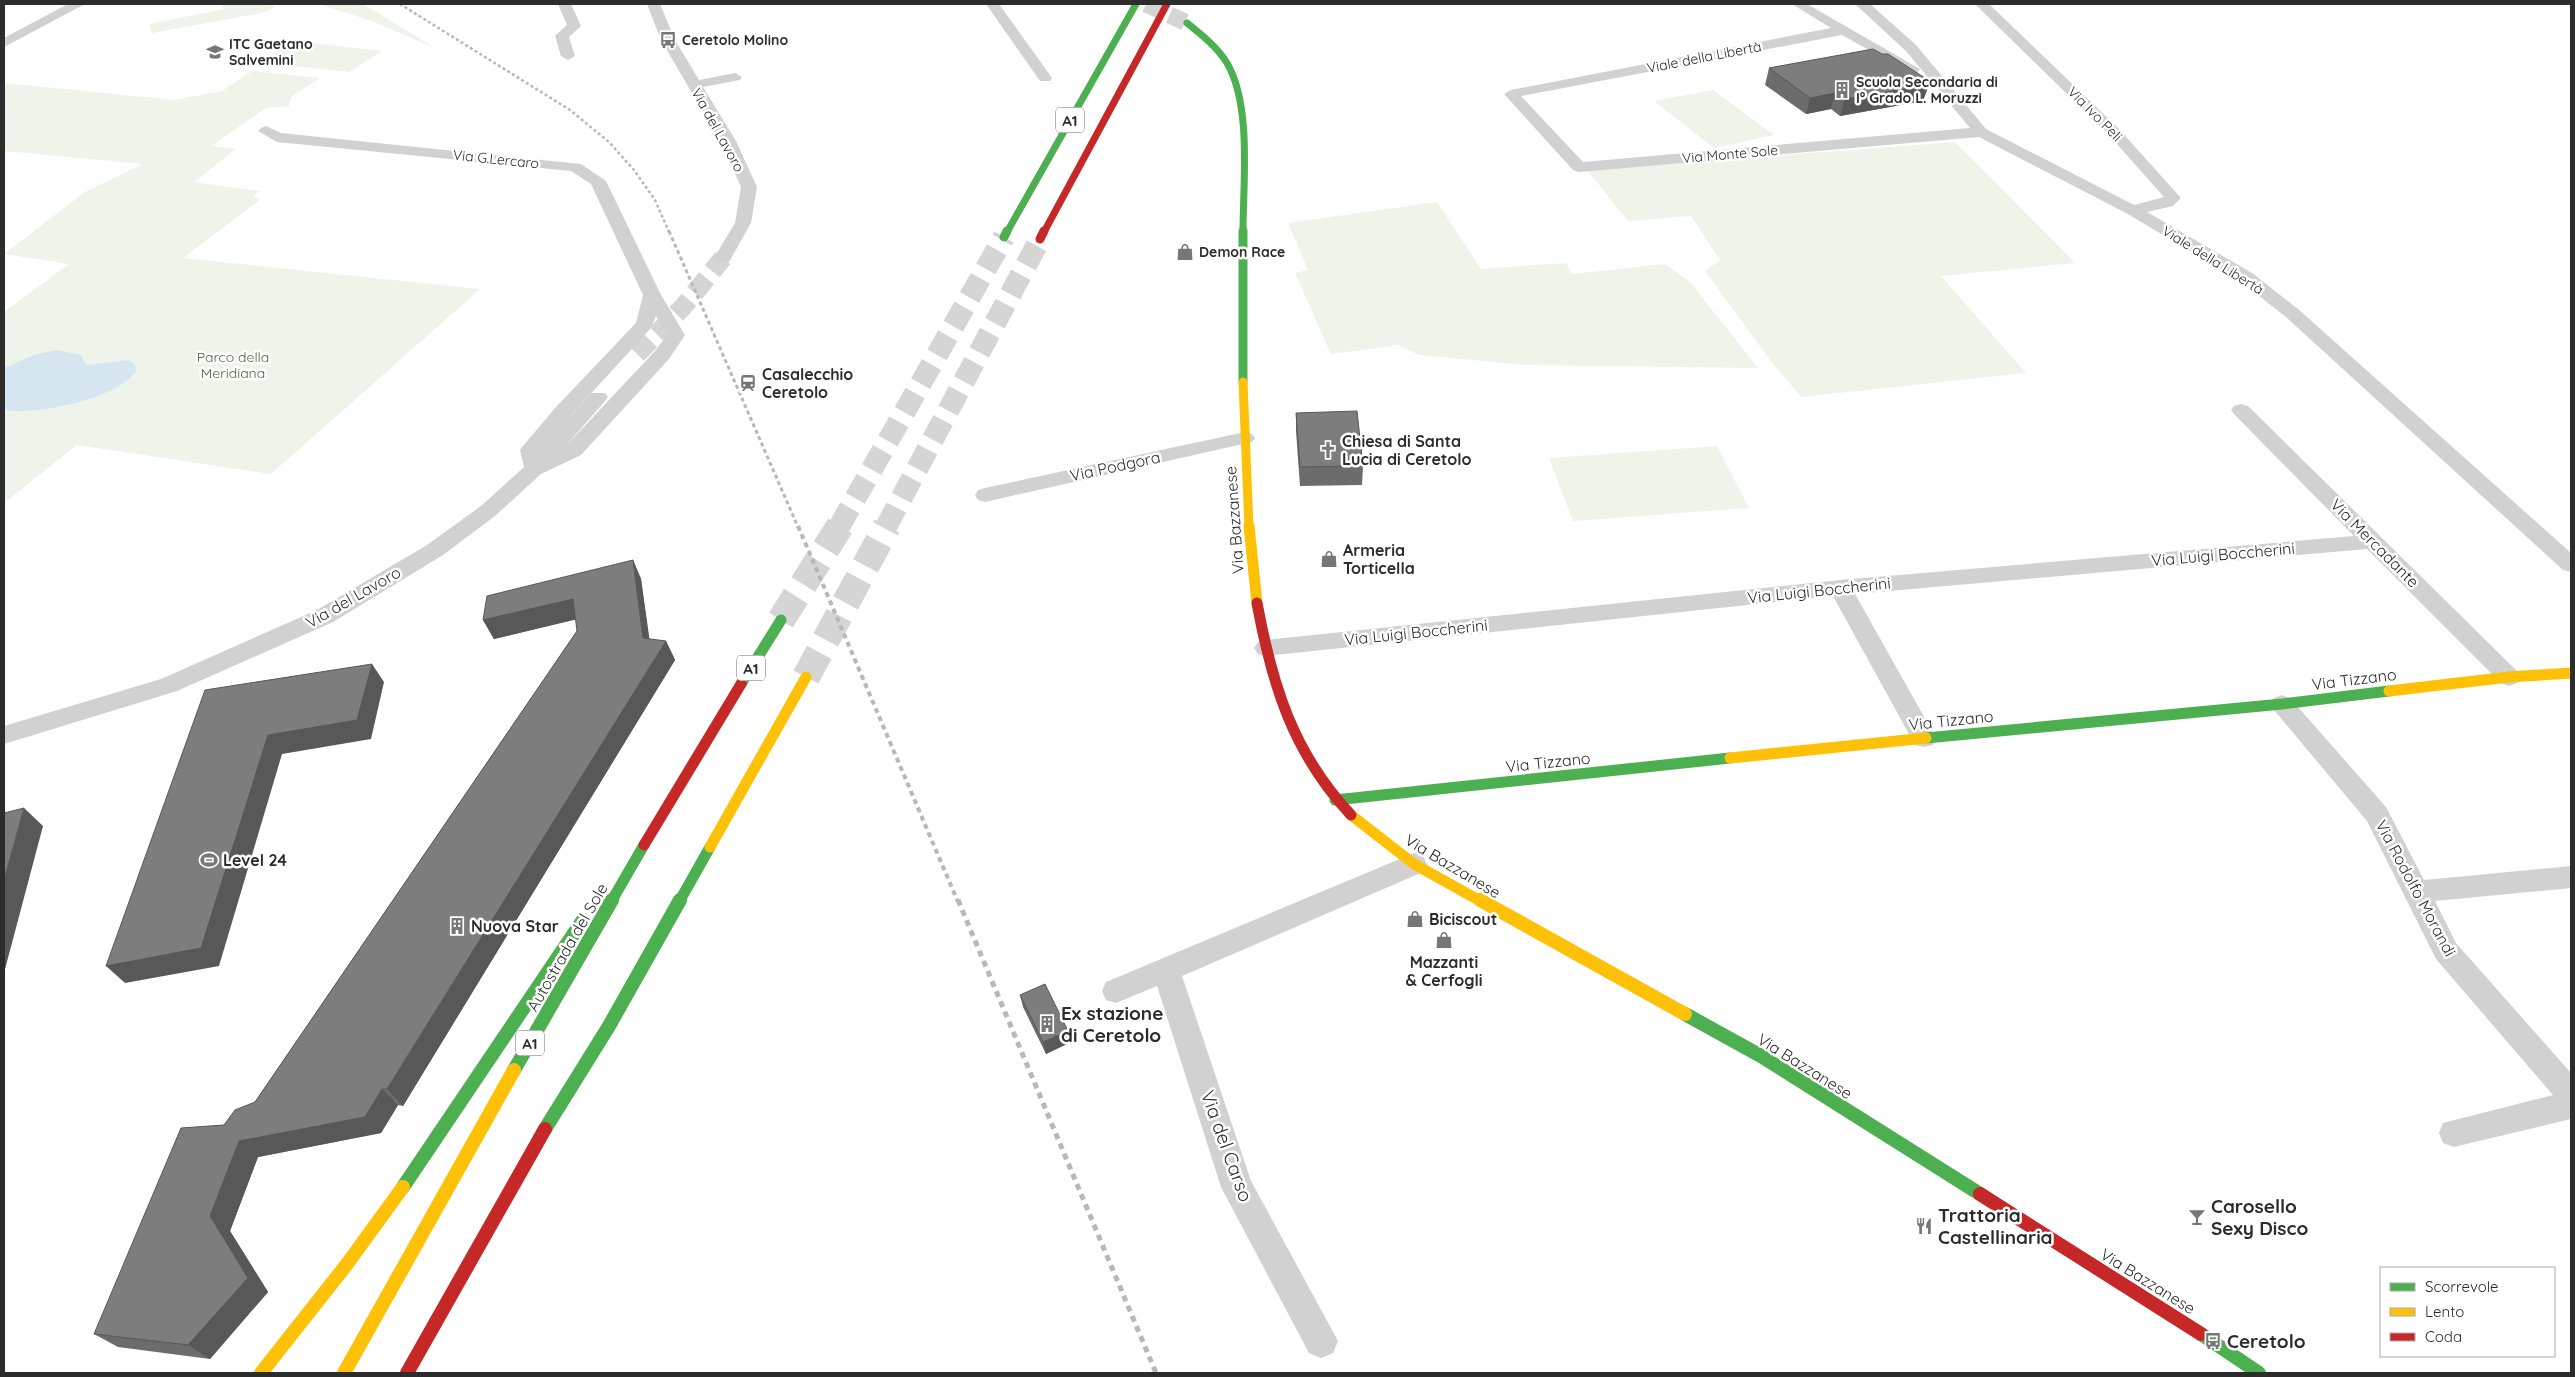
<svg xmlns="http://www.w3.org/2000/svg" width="2575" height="1377" viewBox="0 0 2575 1377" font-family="Quicksand,sans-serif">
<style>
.green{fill:#eff4ea}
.water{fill:#d6e6f1}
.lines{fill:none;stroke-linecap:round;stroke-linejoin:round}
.street-tunnel{stroke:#d5d5d5;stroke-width:19;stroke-dasharray:19 9;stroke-linecap:butt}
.secondary-tunnel{stroke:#d5d5d5;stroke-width:17;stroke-dasharray:17 9;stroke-linecap:butt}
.highway-tunnel-far1{stroke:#d5d5d5;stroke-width:22;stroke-dasharray:22 11;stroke-linecap:butt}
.highway-tunnel{stroke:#d5d5d5;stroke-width:28;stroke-dasharray:28 14;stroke-linecap:butt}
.street{fill:#d1d1d1;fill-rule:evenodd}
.fast-far3{stroke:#4caf50;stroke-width:7}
.fast-far2{stroke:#4caf50;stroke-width:9}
.fast-far1{stroke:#4caf50;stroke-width:11}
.fast{stroke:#4caf50;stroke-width:14}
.slow-far2{stroke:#ffc107;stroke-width:9}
.slow-far1{stroke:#ffc107;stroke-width:11}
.slow{stroke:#ffc107;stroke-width:14}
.jam-far3{stroke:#c62828;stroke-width:7}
.jam-far2{stroke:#c62828;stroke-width:9}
.jam-far1{stroke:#c62828;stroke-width:11}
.jam{stroke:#c62828;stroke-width:14}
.rail-far3{stroke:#b8b8b8;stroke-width:2.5;stroke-dasharray:3 2.5;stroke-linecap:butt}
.rail-far2{stroke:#b8b8b8;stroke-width:3;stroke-dasharray:4 3;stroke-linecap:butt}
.rail-far1{stroke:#b8b8b8;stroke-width:4;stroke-dasharray:5 4;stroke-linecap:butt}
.rail{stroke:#b8b8b8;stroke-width:5;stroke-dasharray:6 5;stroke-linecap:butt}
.wall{fill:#6c6c6c}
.shaded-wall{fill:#585858}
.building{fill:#7d7d7d;stroke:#585858}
.labels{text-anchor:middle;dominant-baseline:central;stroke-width:5;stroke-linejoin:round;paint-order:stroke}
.far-poi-label{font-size:14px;font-weight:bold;fill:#2c2c2c;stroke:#fff;text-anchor:start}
.far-street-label{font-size:14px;fill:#2c2c2c;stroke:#fff}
.far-park-label{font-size:14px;fill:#4e6839;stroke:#fff}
.shield{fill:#fff;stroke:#6b6b6b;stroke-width:1}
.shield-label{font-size:15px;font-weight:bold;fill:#2c2c2c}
.poi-label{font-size:16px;font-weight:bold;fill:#2c2c2c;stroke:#fff;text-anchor:start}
.street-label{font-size:16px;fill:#2c2c2c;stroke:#fff}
.near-poi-label{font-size:19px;font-weight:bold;fill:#2c2c2c;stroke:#fff;text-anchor:start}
.near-street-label{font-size:19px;fill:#2c2c2c;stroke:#fff}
</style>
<rect width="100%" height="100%" fill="#fff"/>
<!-- green -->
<path class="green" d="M222,4h44l9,3 -13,6 -110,20 -3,-9 75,-15z
M318,4h45l74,45 -65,-28z
M293,41l89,10 -33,21 -90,-10z
M252,71l68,7 -29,19 -2,9 -23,2 -55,38 25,3 -42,33 66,9 -8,6 9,2 -78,59 297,31 -209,185 -194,-29 -73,58v-191l65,-48 -65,-10 81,-62 58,-28 -139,-13v-68l170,17 48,-9z
M1713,90l61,45 -60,13 -60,-47z
M1955,142l120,121 -134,13 85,97 -225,24 -31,-37 -65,-89 15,-11 -29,-44 -63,5 -41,-51z
M1437,202l44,67 85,-6 6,11 93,-10 25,18 68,86 -232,-3 -107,-10 -20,-10 -68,9 -36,-81 13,-3 -20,-47z
M1717,446l32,62 -176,13 -24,-63z"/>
<!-- water -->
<path class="water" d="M56,350l25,5 5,10 43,-5 6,5 1,6c-18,28 -101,45 -132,39v-42l30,-13z"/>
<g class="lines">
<!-- street-tunnel -->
<path class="street-tunnel" d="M637,354l46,-47 40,-49"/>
<!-- secondary-tunnel -->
<path class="secondary-tunnel" d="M1146,4l41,19"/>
<!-- highway-tunnel-far1 -->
<path class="highway-tunnel-far1" d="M839,527l165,-290
M886,527l154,-288"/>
<!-- highway-tunnel -->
<path class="highway-tunnel" d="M781,620l59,-94
M806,677l81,-151"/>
<!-- street -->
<path class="street" d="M68,4h17l-81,43v-9z
M558,4h13l10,22 -12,11 6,19 -7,4 -7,-4 -6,-20 12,-11z
M647,4h13l15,36 24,40 36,-7 7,4 -2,3 -37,7 33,54 21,46 -6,36 -22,39h-12l-3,-4 21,-35 6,-36 -21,-46 -59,-101z
M986,4h13l53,74 -2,3h-10z
M1792,4h15l113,65 -2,3h-10l-66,-37 -321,61 62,66 387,-34 -64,-77 -51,-47h15l46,41 70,84 148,76 30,-8 -56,-63 -133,-130h14l129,124 63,70 -8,8 -26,6 105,61 46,36 273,244v19l-8,-2 -277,-253 -46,-36 -114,-68 -147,-76 -400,35 -6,-2 -69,-76 7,-4 320,-62z
M266,126l15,7 300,31 25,17 55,114 24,40 -16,24 -88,96 -40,19 -46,42 -52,39 -110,67 -156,69 -173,53v-18l157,-47 156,-69 110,-65 54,-39 43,-39 -4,-17 3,-4 33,-39 80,-84 7,-28 -52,-111 -20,-13 -294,-29 -19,-11 3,-3zM656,316l11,19 -12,16 -91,97 41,-47 3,-4 -3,-4h-14l-38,42 98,-107z
M2241,404l7,2 269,265 4,6 -4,6 -8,3 -8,-3 -134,-134 -512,45 81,144 -3,7 -9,2 -9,-2 -82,-149 -567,60 -8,-2 -4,-6 4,-6 8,-2 574,-60 514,-44 -120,-122 -3,-4 3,-4z
M1245,432l7,2 3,4 -3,4 -267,60 -7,-2 -3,-5 3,-5 7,-2z
M2282,695l8,3 96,109 38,73 147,-14v22l-136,13 21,42 115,130v46l-117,28 -11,-4 -4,-10 4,-10 110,-28 -117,-136 -69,-138 -93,-111 -4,-6 4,-6z
M1414,853l9,3 4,8 -4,8 -241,104 69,205 87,160 -5,12 -12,5 -12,-5 -88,-166 -64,-201 -41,17 -10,-3 -4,-9 4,-9z"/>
<!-- fast-far3 -->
<path class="fast-far3" d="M1187,23c15,12 30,24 40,40 25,43 16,120 16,169
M1007,232l129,-228"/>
<!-- fast-far2 -->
<path class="fast-far2" d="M1243,231v151
M1004,237l3,-6"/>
<!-- fast-far1 -->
<path class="fast-far1" d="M741,684l40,-64
M1926,738l356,-34 107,-13
M1335,800l395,-42
M611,902l33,-57
M679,902l31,-55"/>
<!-- fast -->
<path class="fast" d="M1685,1014l76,42 219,138
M514,1070l98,-170
M545,1129l64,-103 71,-126
M403,1187l180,-267
M2201,1334l58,39"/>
<!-- slow-far2 -->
<path class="slow-far2" d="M1243,382l6,145"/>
<!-- slow-far1 -->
<path class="slow-far1" d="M1249,526l8,77
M2389,691l120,-14 62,-4
M1730,758l196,-20
M1351,815l63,49 68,38
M710,847l96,-170"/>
<!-- slow -->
<path class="slow" d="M1480,900l205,114
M261,1373l86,-109 56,-77
M344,1373l170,-303"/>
<!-- jam-far3 -->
<path class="jam-far3" d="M1044,232l123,-228"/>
<!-- jam-far2 -->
<path class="jam-far2" d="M1040,239l4,-8"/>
<!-- jam-far1 -->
<path class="jam-far1" d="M1257,603c15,82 36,150 94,212
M644,845l97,-161"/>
<!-- jam -->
<path class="jam" d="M1980,1194l221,140
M407,1373l138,-244"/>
<!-- rail-far3 -->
<path class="rail-far3" d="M400,4l170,106 39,32 25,28 21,30 14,32"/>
<!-- rail-far2 -->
<path class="rail-far2" d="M669,231l129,296"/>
<!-- rail-far1 -->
<path class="rail-far1" d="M798,526l160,376"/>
<!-- rail -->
<path class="rail" d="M958,900l198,473"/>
</g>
<!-- wall -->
<path class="wall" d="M1769,68l155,14 -1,19 -83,15 -9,-7 -25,5 -41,-29z
M1296,413l67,53 -1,19 -62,1 -4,-55z
M633,560l8,19 8,60 17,2 9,19 -272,446 -5,-1 -17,28 -123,24 -28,74 38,61 -58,67 -92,-12 -24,-13 130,-209 31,-23 322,-471 -1,-12 -82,20 -11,-19z
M1020,995l51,47 -25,12 -23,-47z"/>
<!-- shaded-wall -->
<path class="shaded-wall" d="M1925,78l-2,8 6,-1 -6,16 -83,15 5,-17z
M1835,93l-4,16 -25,5 4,-16z
M633,560l8,19 11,78 -9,-19z
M573,599l9,19 -88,21 -11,-19z
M666,641l9,19 -272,446 -16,-17z
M372,664l12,18 -13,57 -89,15 -63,212 -94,17 -19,-17 162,-231z
M24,808l19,18 -39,147v-93z
M1068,1031l3,11 -25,12 -3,-12z
M382,1089l16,16 -17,28 -123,24 -28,74 38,61 -58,67 -22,-14 22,-129 29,-75z"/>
<!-- building -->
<path class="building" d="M1873,49l9,5h6l37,24 -6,1 10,6 -84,14 -10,-6 -25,5 -41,-30z
M1357,411l6,55 -63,1 -4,-54z
M633,560l10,78 23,3 -279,448h-5l-17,28 -126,24 -29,75 38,62 -60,67 -94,-11 87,-206 43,-3 11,-15 20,-8 322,-471 -4,-32 -90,21 4,-24z
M372,664l-15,56 -89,15 -67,213 -95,18 99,-276z
M24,808l-20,72v-67z
M1045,984l23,47 -25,11 -23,-47z"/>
<!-- icons -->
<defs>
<g id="bus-bare" transform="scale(1.35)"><path d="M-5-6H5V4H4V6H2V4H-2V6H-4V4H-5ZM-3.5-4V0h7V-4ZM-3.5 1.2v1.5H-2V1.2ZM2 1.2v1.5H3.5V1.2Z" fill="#767676" stroke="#fff" stroke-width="2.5" paint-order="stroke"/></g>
<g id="school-bare" transform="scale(1.35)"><path d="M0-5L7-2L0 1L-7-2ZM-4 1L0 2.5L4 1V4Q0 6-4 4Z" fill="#767676" stroke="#fff" stroke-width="2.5" paint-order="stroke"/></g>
<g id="building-bare" transform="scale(1.35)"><path d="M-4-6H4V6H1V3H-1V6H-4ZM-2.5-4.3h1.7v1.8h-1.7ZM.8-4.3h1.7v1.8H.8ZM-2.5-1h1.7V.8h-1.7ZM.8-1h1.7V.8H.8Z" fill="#767676" stroke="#fff" stroke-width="2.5" paint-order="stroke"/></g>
<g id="shop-bare" transform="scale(1.35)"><path d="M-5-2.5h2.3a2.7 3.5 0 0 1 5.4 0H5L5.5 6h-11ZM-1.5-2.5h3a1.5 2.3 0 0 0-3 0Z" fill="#767676" stroke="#fff" stroke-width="2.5" paint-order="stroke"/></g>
<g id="station-bare" transform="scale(1.35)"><path d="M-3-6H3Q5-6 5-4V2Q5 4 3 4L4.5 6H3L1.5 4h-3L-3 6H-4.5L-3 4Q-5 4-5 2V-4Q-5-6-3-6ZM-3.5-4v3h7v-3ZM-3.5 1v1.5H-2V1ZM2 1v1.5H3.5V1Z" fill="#767676" stroke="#fff" stroke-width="2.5" paint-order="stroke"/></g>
<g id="church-bare" transform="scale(1.35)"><path d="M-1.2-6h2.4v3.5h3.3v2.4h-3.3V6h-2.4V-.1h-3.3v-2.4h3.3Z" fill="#767676" stroke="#fff" stroke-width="2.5" paint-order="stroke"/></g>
<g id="stadium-bare" transform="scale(1.35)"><path d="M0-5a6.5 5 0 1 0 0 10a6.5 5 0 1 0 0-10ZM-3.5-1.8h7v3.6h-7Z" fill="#767676" stroke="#fff" stroke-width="2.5" paint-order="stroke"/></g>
<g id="bar-bare" transform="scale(1.35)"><path d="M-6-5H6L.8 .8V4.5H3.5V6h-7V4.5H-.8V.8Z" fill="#767676" stroke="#fff" stroke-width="2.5" paint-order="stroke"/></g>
<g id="restaurant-bare" transform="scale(1.35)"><path d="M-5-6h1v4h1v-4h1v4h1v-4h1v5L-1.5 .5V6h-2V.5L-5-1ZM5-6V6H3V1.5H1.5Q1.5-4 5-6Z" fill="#767676" stroke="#fff" stroke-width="2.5" paint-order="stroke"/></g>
</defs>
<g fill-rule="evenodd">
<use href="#bus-bare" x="668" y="40"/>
<use href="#school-bare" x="215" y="52"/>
<use href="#building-bare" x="1842" y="90"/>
<use href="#shop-bare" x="1185" y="252"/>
<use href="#station-bare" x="748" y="383"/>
<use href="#church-bare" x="1328" y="450"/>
<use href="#shop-bare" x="1329" y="559"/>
<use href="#stadium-bare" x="209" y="860"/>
<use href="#shop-bare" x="1415" y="919"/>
<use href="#building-bare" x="457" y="926"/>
<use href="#shop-bare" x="1444" y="940"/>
<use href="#building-bare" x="1047" y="1024"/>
<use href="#bar-bare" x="2197" y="1217"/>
<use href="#restaurant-bare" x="1924" y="1226"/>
<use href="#bus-bare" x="2213" y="1341"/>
</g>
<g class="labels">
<!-- far-poi labels -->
<g class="far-poi-label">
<text x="682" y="40">Ceretolo Molino</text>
<text x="229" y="44">ITC Gaetano<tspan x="229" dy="16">Salvemini</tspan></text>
<text x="1856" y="82">Scuola Secondaria di<tspan x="1856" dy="16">I° Grado L. Moruzzi</tspan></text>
<text x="1199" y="252">Demon Race</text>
</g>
<!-- far-street labels -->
<g class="far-street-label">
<text transform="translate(1704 57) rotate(-11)">Viale della Libertà</text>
<text transform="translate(2095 114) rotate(45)">Via Ivo Peli</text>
<text transform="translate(718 130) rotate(61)">Via del Lavoro</text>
<text transform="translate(1730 154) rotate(-5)">Via Monte Sole</text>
<text transform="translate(496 159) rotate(6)">Via G.Lercaro</text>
<text transform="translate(2213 260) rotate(32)">Viale della Libertà</text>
</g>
<!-- far-park labels -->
<g class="far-park-label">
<text x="233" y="357">Parco della<tspan x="233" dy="16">Meridiana</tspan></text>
</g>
<!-- shield labels -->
<g class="shield">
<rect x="1056" y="107.5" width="28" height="25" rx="4"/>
<rect x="737" y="655.5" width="28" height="25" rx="4"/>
<rect x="516" y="1030.5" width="28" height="25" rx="4"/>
</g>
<g class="shield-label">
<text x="1070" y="120">A1</text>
<text x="751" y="668">A1</text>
<text x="530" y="1043">A1</text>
</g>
<!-- poi labels -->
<g class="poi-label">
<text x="762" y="374">Casalecchio<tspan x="762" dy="18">Ceretolo</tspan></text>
<text x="1342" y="441">Chiesa di Santa<tspan x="1342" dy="18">Lucia di Ceretolo</tspan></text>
<text x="1343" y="550">Armeria<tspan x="1343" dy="18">Torticella</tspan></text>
<text x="223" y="860">Level 24</text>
<text x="1429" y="919">Biciscout</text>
<text x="471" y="926">Nuova Star</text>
<text x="1444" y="962" text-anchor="middle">Mazzanti<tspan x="1444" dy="18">&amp; Cerfogli</tspan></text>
</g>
<!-- street labels -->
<g class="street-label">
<text transform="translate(1115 466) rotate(-12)">Via Podgora</text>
<text transform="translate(1234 520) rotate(-94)">Via Bazzanese</text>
<text transform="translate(2375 543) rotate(45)">Via Mercadante</text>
<text transform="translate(2223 554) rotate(-5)">Via Luigi Boccherini</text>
<text transform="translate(1819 590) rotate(-6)">Via Luigi Boccherini</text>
<text transform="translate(353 597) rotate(-30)">Via del Lavoro</text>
<text transform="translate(1416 632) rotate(-6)">Via Luigi Boccherini</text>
<text transform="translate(2354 679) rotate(-7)">Via Tizzano</text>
<text transform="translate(1951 720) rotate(-6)">Via Tizzano</text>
<text transform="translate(1548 762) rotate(-6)">Via Tizzano</text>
<text transform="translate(1453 866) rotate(31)">Via Bazzanese</text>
<text transform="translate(2416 888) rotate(62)">Via Rodolfo Morandi</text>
<text transform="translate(567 947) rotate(-60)">Autostrada del Sole</text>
<text transform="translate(1805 1066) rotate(32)">Via Bazzanese</text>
<text transform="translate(2148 1281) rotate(32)">Via Bazzanese</text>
</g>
<!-- near-poi labels -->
<g class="near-poi-label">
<text x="1061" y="1013">Ex stazione<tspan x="1061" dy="22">di Ceretolo</tspan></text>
<text x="2211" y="1206">Carosello<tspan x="2211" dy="22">Sexy Disco</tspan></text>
<text x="1938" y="1215">Trattoria<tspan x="1938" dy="22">Castellinaria</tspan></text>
<text x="2227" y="1341">Ceretolo</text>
</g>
<!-- near-street labels -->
<g class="near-street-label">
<text transform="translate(1227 1146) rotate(70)">Via del Carso</text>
</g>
</g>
<!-- border -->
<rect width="2575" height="1377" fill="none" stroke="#2c2c2c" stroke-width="10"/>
<!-- legend -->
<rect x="2380" y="1267" width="175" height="90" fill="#ffffff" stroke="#ababab"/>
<rect x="2390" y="1283" width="25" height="8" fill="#4caf50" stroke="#ababab"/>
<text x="2425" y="1292" font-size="15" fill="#2c2c2c">Scorrevole</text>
<rect x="2390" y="1308" width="25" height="8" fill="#ffc107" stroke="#ababab"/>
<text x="2425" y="1317" font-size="15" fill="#2c2c2c">Lento</text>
<rect x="2390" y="1333" width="25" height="8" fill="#c62828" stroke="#ababab"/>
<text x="2425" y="1342" font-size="15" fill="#2c2c2c">Coda</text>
</svg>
